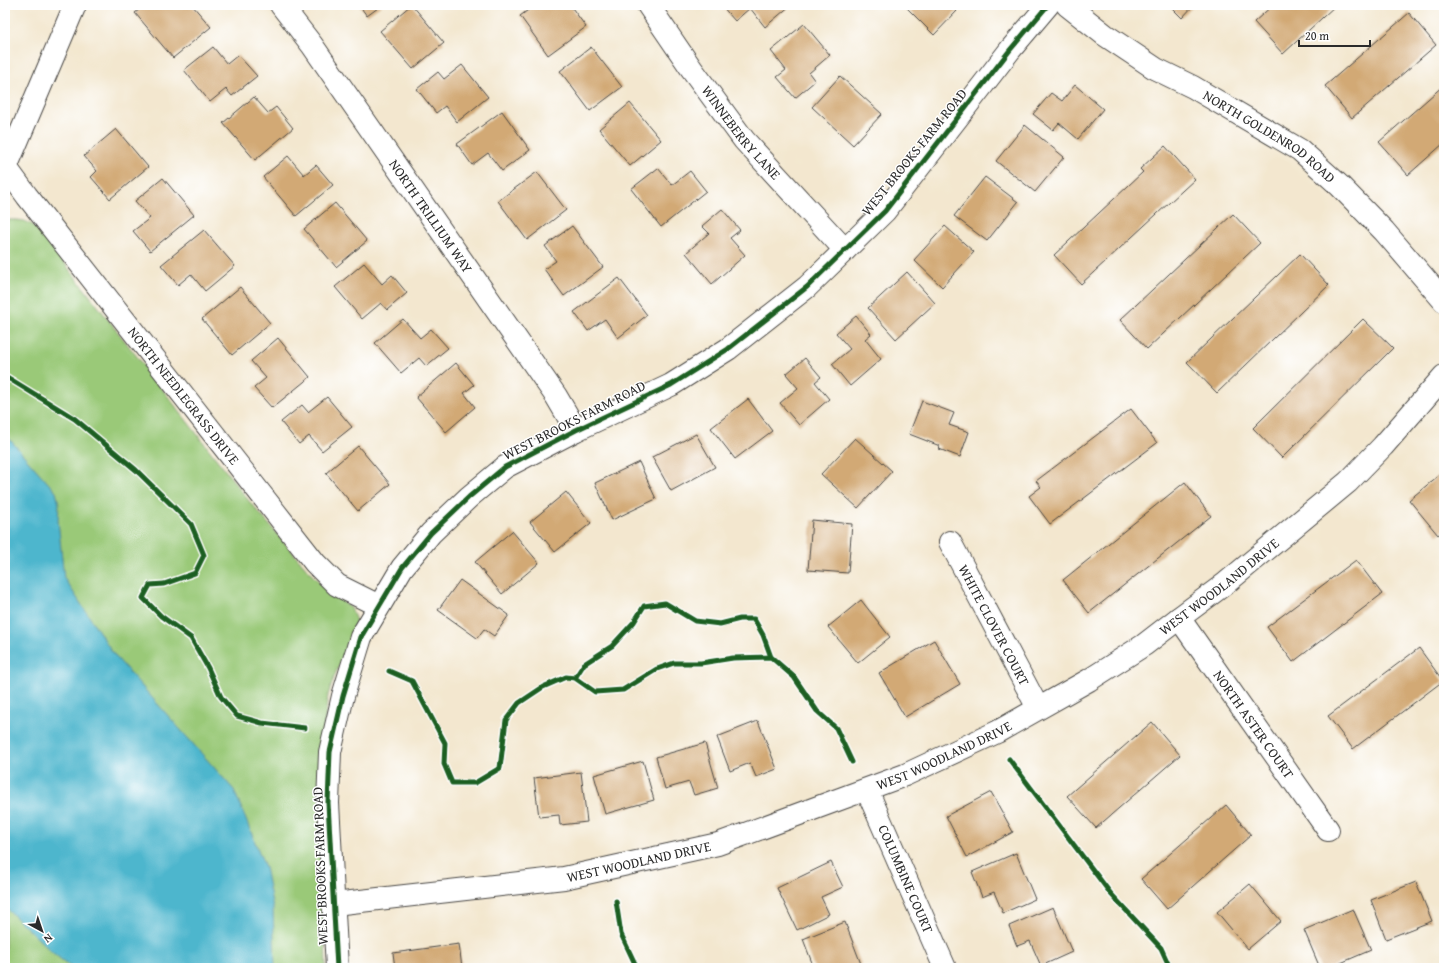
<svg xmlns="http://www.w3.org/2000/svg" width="1449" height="973" viewBox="0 0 1449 973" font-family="'Gentium Book Plus',serif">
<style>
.green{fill:#9ac978;stroke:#627a52}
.water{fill:#4eb6cd;stroke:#3c707c}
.building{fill:#d2a975}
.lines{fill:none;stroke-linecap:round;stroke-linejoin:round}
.minor-casing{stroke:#494744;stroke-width:24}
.minor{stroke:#fff;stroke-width:22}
.cycleway-casing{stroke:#fff;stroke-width:8}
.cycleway{stroke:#1b5e20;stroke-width:5}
.labels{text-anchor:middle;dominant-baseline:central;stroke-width:3;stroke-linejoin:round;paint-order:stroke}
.street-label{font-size:14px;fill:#2b2b2b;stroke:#fff}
</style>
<rect width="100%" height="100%" fill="#fff"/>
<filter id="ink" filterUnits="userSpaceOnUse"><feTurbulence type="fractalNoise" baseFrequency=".025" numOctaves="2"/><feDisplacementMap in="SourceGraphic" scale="8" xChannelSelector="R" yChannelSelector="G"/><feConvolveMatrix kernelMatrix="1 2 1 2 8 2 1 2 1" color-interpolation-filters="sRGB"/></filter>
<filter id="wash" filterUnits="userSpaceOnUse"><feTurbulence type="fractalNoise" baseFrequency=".012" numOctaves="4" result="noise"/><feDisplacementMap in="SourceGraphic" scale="16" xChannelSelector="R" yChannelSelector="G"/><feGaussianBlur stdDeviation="0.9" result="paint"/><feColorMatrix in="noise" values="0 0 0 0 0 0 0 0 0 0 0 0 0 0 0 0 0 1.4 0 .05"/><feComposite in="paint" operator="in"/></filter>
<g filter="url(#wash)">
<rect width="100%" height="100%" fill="#f3e7cf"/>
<!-- green -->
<path class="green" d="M5,220c16,0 20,-1 33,9l211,272 64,75 17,16 21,16 5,13 -5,20 -15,31 -8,23 -7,56 5,217h-321z"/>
<!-- water -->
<path class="water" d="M5,434l51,58 3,12 -1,16 6,58 51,78 119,134 31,77 8,41 2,60h-203l-19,-15 -48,-46z"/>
<g id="blocks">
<!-- building -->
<path class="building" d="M145,5h47l19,22 -38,31 -38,-45z
M359,5h23l-15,11z
M411,5h1l32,38 -31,26 -33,-38z
M535,5h35l16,22 -38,28 -28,-39z
M721,5h70l-26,22 -15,-19 -15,13z
M904,5h47l6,6 -23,24z
M1169,5h25l-12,13z
M1273,5h63l-53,49 -29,-32z
M1409,13l27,32 -84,73 -27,-32z
M804,24l26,31 -21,18 6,8 -20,17 -18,-21 9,-7 -15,-19z
M213,47l14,17 11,-9 19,21 -25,20 -6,-7 -16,13 -26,-32z
M591,47l31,40 -32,24 -30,-40z
M462,65l26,32 -31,25 -12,-16 -9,7 -19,-24 21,-17 6,7z
M840,76l42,38 -29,31 -41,-38z
M1075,85l28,24 -25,30 -19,-16 -6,7 -20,-16 18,-21 11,8z
M1444,85v58l-36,32 -29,-33z
M254,97l14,16 8,-6 17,21 -38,32 -32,-37z
M630,103l31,37 -31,26 -31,-37z
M502,111l28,39 -28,21 -14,-18 -16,12 -15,-21z
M1025,125l39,32 -29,35 -39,-31z
M116,129l32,38 -38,32 -19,-22 6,-6 -13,-15z
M1165,146l30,33 -114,105 -27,-29 89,-83 -3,-3z
M288,156l16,19 12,-10 17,20 -37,31 -33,-39z
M658,168l14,17 18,-14 16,20 -45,36 -30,-38z
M537,172l29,38 -39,30 -29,-39z
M985,177l33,25 -31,39 -33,-25z
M163,178l31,37 -44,36 -17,-20 17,-13 -15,-17z
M335,203l32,38 -31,26 -32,-38z
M722,209l18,21 -10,8 15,17 -33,29 -26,-31 23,-20 -7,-7z
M1233,214l27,29 -113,106 -27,-29z
M572,226l31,41 -39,29 -20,-27 12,-8 -11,-15z
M945,226l29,26 -32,35 -28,-27z
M204,230l31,36 -30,25 -14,-17 -13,11 -17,-20z
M1300,254l29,31 -112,108 -30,-31z
M364,263l18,21 10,-9 15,18 -20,17 -6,-7 -19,16 -27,-32z
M907,272l28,31 -39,36 -28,-31z
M619,278l28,37 -29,23 -13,-19 -17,12 -14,-19z
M240,287l30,36 -38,32 -30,-36z
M856,316l15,18 -6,5 16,20 -31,27 -18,-22 18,-15 -14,-16z
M403,319l17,19 11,-9 17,19 -22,18 -7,-8 -18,15 -26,-30z
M1363,319l30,29 -111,110 -29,-30z
M278,338l32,39 -38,31 -18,-20 12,-10 -15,-17z
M805,358l16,19 -6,5 14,17 -30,26 -19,-22 18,-15 -12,-14z
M456,363l18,22 -10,8 11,14 -29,25 -30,-35z
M327,397l25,30 -30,24 -13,-15 -10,8 -18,-22 21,-17 6,7z
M748,399l24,32 -37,28 -24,-31z
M922,401l32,12 -5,12 20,7 -9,25 -21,-8 1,-3 -31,-12z
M1131,409l26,34 -107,81 -21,-28 12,-9 -5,-6z
M696,434l19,33 -44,24 -19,-34z
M855,438l37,33 -34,37 -37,-34z
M358,446l32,38 -32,27 -32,-38z
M639,462l17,37 -44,21 -17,-37z
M1444,471v59l-6,5 -29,-35z
M1185,482l26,34 -122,97 -26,-33z
M566,492l25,31 -36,29 -25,-30z
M812,520l40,4 -4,49 -40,-3z
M512,531l27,32 -37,31 -27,-32z
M1356,560l26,34 -89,68 -26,-35z
M460,580l49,35 -15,21 -10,-7 -7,9 -39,-28z
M861,600l29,37 -32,26 -30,-36z
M934,640l26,44 -55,33 -26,-44z
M1419,648l24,33 -90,68 -25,-33z
M758,721l19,48 -21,8 -6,-14 -20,8 -13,-34z
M1152,722l28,33 -84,73 -29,-32z
M705,743l13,45 -24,7 -5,-13 -24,7 -9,-32z
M643,761l11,39 -49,14 -11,-39z
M581,772l6,50 -27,3 -1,-10 -20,2 -5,-39z
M991,792l22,40 -46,25 -21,-41z
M1226,805l25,30 -84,74 -26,-30z
M1016,853l19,46 -32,14 -9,-21 -12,5 -10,-25z
M831,862l12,25 -22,10 8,17 -32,16 -20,-42z
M1416,882l16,39 -46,18 -15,-39z
M1250,884l31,37 -33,28 -31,-37z
M1053,907l19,45 -31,14 -11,-25 -13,5 -8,-20z
M1353,909l18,41 -42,18h-9l-16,-38z
M845,922l16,42 -8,4h-39l-11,-29z
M459,944l3,24h-67l-2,-15z"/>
</g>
</g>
<g filter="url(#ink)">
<use href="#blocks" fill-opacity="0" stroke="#494744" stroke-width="1"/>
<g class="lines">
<!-- minor casing -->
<g class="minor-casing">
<g id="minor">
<path id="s1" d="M281,5l31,40 244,351 20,34"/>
<path id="s2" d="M648,5l43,63 53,72 101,110"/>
<path id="s3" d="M1067,5l38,30 51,34 37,18 107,63 40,36 44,45 60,70"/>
<path id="s4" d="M5,166l22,30 288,367 22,22 42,21"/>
<path d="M5,170l70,-165"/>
<path id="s5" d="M950,542l88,166"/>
<path id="s6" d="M1179,618l149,212"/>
<path id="s7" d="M867,790l78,178"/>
<path id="s8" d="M334,904l230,-26 154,-34 187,-69 92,-43 92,-52 55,-35 35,-27 47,-35 122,-101 35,-36 61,-70"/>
<path d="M337,968l-9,-165 2,-51 13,-56 18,-59 41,-69 29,-35 38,-36 36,-30 71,-37 95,-45 57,-36 79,-62 78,-76 125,-161 38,-45"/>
</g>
</g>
<!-- minor -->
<use href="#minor" class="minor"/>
<!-- cycleway casing -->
<g class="cycleway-casing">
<path id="cycleway" d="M5,376l70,43 61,51 55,54 13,31 -9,18 -31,11 -14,1 -7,13 18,18 30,22 17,30 13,29 16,19 25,7 43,5
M389,671l23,10 33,62 -1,21 8,19h23l25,-15 6,-48 13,-17 24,-16 23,-10 9,1 20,14 28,-2 34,-21 17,-6h27l32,-5 38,-1 23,20 23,34 19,17 16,34
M575,678l9,-14 28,-18 22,-24 10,-16 21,-3 30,18 25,3 20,-5h14l9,16 8,22
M1009,759l102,135 50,54 9,20
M616,901l5,33 16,34
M337,968l-9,-165 2,-51 13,-56 18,-59 41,-69 29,-35 38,-36 36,-30 71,-37 95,-45 57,-36 79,-62 78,-76 125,-161 38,-45"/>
</g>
<!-- cycleway -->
<use href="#cycleway" class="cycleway"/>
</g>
</g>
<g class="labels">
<!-- street labels -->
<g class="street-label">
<text stroke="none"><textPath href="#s2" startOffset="158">WINNEBERRY LANE</textPath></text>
<text stroke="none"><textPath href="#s3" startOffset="242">NORTH GOLDENROD ROAD</textPath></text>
<text transform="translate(914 152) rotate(-51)">WEST BROOKS FARM ROAD</text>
<text stroke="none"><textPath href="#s1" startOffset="259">NORTH TRILLIUM WAY</textPath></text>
<text stroke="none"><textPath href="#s4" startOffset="291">NORTH NEEDLEGRASS DRIVE</textPath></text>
<text transform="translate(574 420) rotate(-27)">WEST BROOKS FARM ROAD</text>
<text stroke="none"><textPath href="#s8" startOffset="956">WEST WOODLAND DRIVE</textPath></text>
<text stroke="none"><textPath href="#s5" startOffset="94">WHITE CLOVER COURT</textPath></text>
<text stroke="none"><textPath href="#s6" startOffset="130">NORTH ASTER COURT</textPath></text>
<text stroke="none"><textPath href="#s8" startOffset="632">WEST WOODLAND DRIVE</textPath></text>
<text stroke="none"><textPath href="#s8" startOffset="308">WEST WOODLAND DRIVE</textPath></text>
<text transform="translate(320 866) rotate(-92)">WEST BROOKS FARM ROAD</text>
<text stroke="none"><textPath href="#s7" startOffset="97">COLUMBINE COURT</textPath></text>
</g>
</g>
<!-- margin -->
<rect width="1449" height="973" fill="none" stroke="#fff" stroke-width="20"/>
<!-- north arrow -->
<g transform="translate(42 931) rotate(140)" stroke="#ffffff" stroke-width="3" paint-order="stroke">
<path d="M0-3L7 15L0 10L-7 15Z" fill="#2b2b2b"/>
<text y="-6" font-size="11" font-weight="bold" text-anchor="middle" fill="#2b2b2b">N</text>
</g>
<!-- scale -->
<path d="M1299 40v6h71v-6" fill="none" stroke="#2b2b2b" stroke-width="2"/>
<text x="1305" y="40" font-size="12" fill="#2b2b2b" stroke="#ffffff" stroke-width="3" paint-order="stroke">20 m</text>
</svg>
